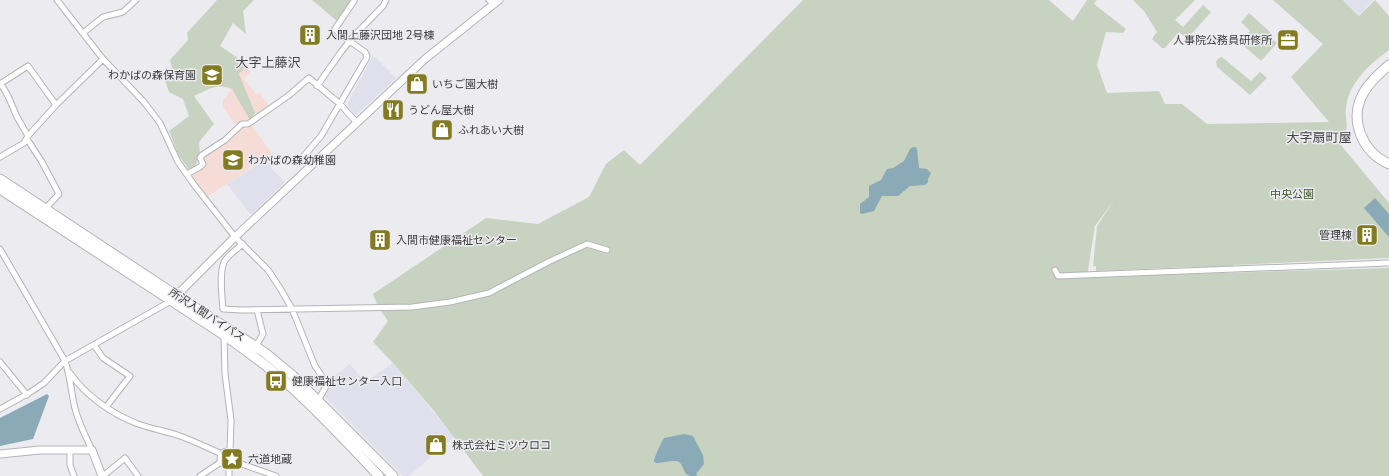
<svg xmlns="http://www.w3.org/2000/svg" width="1389" height="476" viewBox="0 0 1389 476" font-family="'Nunito Sans','Noto Sans JP',sans-serif">
<style>
.built{fill:#dfe0eb}
.education{fill:#f6dcd7}
.green{fill:#c8d2c0}
.water{fill:#8aaab7}
.lines{fill:none;stroke-linecap:round;stroke-linejoin:round}
.street-casing{stroke:#b3b4b7;stroke-width:7}
.secondary-casing{stroke:#b3b4b7;stroke-width:9}
.highway-casing{stroke:#b3b4b7;stroke-width:11}
.street{stroke:#fff;stroke-width:5}
.secondary{stroke:#fff;stroke-width:7}
.highway{stroke:#fff;stroke-width:9}
.labels{text-anchor:middle;dominant-baseline:central;stroke-width:3;stroke-linejoin:round;paint-order:stroke}
.poi-label{font-size:11px;fill:#3c3c3e;stroke:#ececf0;text-anchor:start}
.park-label{font-size:11px;fill:#3f5329;stroke:#ececf0}
.street-label{font-size:11px;fill:#3c3c3e;stroke:#ececf0}
.quarter-label{font-size:13px;fill:#454548;stroke:#ececf0}
</style>
<rect width="100%" height="100%" fill="#ececf0"/>
<!-- built -->
<path class="built" d="M1344,0h29l-14,15z
M373,55l23,23 -40,37 -9,-10z
M266,159l6,10 13,13 -34,33 -24,-31z
M393,363l61,74 -45,39h-6l-80,-81 8,-10 -2,-5 21,-16 15,18z"/>
<!-- education -->
<path class="education" d="M199,33l52,38 -7,8 12,15 4,-1 10,14 -23,15 -4,-2 -4,4h-4l-12,-17v-7l8,-10 -15,-8z
M252,125l23,33 -6,4 -3,-4 -59,39 -15,-19 1,-5 12,-8 -3,-7 32,-23 9,-9 3,3z"/>
<!-- green -->
<path class="green" d="M217,0h37l-11,11 3,23 -13,-11 -13,23 27,18 -8,10 16,39 -5,7 -17,-29v-2c-18,-6 -23,0 -39,7l20,28 -15,18 1,13 -8,19 -13,-18 -10,-25 20,-15 -6,-17 -14,-7 -5,-14 8,-11 -2,-7 18,-20 -1,-7z
M312,0h41l-15,22z
M803,0h246l24,21 14,-21h10l-3,4 32,25 -3,4 -17,-1 -9,33 10,28 52,-2 6,13h17l25,20 122,-2 -38,-45 32,-33 -50,-44h70l16,16 16,-16 14,16v34c-20,15 -40,32 -43,58 -2,13 5,17 -4,30h-7l54,65v55l-156,7 2,2h-47l-92,4v-5h-3l4,-40 17,-26 -19,26 -8,51 302,-9v208h-906l-49,-65 -41,-48 -20,-21 15,-21 -10,-14 -5,-13 113,-76 52,6 51,-27 17,-33 18,-14 16,15z
M1133,0h62l-20,20 8,7 20,-22 8,7 -23,26h-2l-7,-6 -14,16h-3l-10,-9 5,-7 -13,-21z
M1249,13l21,19v5l7,6 -16,18 -20,-18 9,-12 -9,-9z
M1222,57l29,24 9,-9 7,6 -17,17 -33,-28 -1,-6 3,-3z"/>
<!-- water -->
<path class="water" d="M913,147h3l1,2 2,19 8,1 4,4 -3,6v3l-3,3 -15,1 -12,10h-16l-8,15 -12,3 -2,-1v-9l9,-7v-11l12,-6 6,-11 6,-1 11,-7 6,-12z
M1375,198l14,16v23l-25,-29z
M47,394l2,2 -16,43 -33,7v-28z
M684,434l9,2 10,19 1,9 -8,10 2,2h-8l-4,-2c-2,-3 -4,-10 -7,-12 -4,-3 -17,1 -23,1l-2,-2c0,-3 8,-20 10,-23z"/>
<g class="lines">
<!-- street casing -->
<g class="street-casing">
<path id="street" d="M57,0l46,59 41,43 16,21 18,39 17,24 40,51 33,33 12,18 12,21 23,57 10,15 1,5 -8,15
M489,0l5,4
M83,33l20,-16 20,-5 13,-12
M0,84l28,-18 28,39
M1,84l7,12 9,21 11,19
M317,86l24,-34 11,-14 31,-32 3,-6
M27,139l15,23 17,32 -14,15
M0,157l24,-14 4,-7 28,-31 47,-46
M310,167l-7,-10 18,-21 45,-77 1,-3 -2,-4 -24,-17 -6,-6 19,-28
M187,174l13,-7 3,-3 -3,-6 2,-3 23,-15 17,-16h6l40,-28 21,-18 31,26 17,19
M243,244c-6,5 -16,12 -19,18 -5,12 -2,34 -1,47l19,1 170,-3 38,-5 39,-9 61,-32 37,-17 20,6
M0,249l65,112c5,14 6,29 9,43 3,16 11,31 18,46
M1055,270l3,6 331,-13
M224,335l1,39 6,46 -1,32
M94,345l9,13 27,18 -24,31
M256,346l7,-12 -6,-24
M0,362l27,33
M70,373c16,23 42,41 68,51 14,5 28,7 42,12 14,5 28,12 42,18
M0,409l29,-16 15,-10 21,-22 106,-60
M70,450v15l4,11
M220 458a7 7 0 1 1 14 0a7 7 0 1 1-14 0Z
M233,461l43,15
M103,476l22,-18 13,18
M200,476l21,-14
M229,476v-11"/>
</g>
<!-- secondary casing -->
<g class="secondary-casing">
<path id="secondary" d="M174,298l61,-61 190,-178 74,-59
M0,454l40,-4h52l10,26"/>
</g>
<!-- highway casing -->
<g class="highway-casing">
<path id="highway" d="M1389,65c-9,8 -19,16 -25,27 -16,27 -2,60 25,72
M0,179l177,117 87,56 28,23 101,101
M0,189l224,146c23,16 45,32 65,50 32,29 61,60 90,91"/>
</g>
<!-- street -->
<use href="#street" class="street"/>
<!-- secondary -->
<use href="#secondary" class="secondary"/>
<!-- highway -->
<use href="#highway" class="highway"/>
</g>
<!-- icons -->
<defs>
<g id="building-square" transform="scale(1.15)"><rect x="-9" y="-9" width="18" height="18" rx="4" fill="#827b21" stroke="#ececf0"/><path d="M-4-6H4V6H1V3H-1V6H-4ZM-2.5-4.3h1.7v1.8h-1.7ZM.8-4.3h1.7v1.8H.8ZM-2.5-1h1.7V.8h-1.7ZM.8-1h1.7V.8H.8Z" fill="#fff"/></g>
<g id="office-square" transform="scale(1.15)"><rect x="-9" y="-9" width="18" height="18" rx="4" fill="#827b21" stroke="#ececf0"/><path d="M-6-3h4V-5.5h4V-3h4V5H-6ZM-1-4.5V-3h2v-1.5ZM-6 0V1H6V0Z" fill="#fff"/></g>
<g id="school-square" transform="scale(1.15)"><rect x="-9" y="-9" width="18" height="18" rx="4" fill="#827b21" stroke="#ececf0"/><path d="M0-5L7-2L0 1L-7-2ZM-4 1L0 2.5L4 1V4Q0 6-4 4Z" fill="#fff"/></g>
<g id="shop-square" transform="scale(1.15)"><rect x="-9" y="-9" width="18" height="18" rx="4" fill="#827b21" stroke="#ececf0"/><path d="M-5-2.5h2.3a2.7 3.5 0 0 1 5.4 0H5L5.5 6h-11ZM-1.5-2.5h3a1.5 2.3 0 0 0-3 0Z" fill="#fff"/></g>
<g id="restaurant-square" transform="scale(1.15)"><rect x="-9" y="-9" width="18" height="18" rx="4" fill="#827b21" stroke="#ececf0"/><path d="M-5-6h1v4h1v-4h1v4h1v-4h1v5L-1.5 .5V6h-2V.5L-5-1ZM5-6V6H3V1.5H1.5Q1.5-4 5-6Z" fill="#fff"/></g>
<g id="bus-square" transform="scale(1.15)"><rect x="-9" y="-9" width="18" height="18" rx="4" fill="#827b21" stroke="#ececf0"/><path d="M-5-6H5V4H4V6H2V4H-2V6H-4V4H-5ZM-3.5-4V0h7V-4ZM-3.5 1.2v1.5H-2V1.2ZM2 1.2v1.5H3.5V1.2Z" fill="#fff"/></g>
<g id="sight-square" transform="scale(1.15)"><rect x="-9" y="-9" width="18" height="18" rx="4" fill="#827b21" stroke="#ececf0"/><path d="M0-6L1.8-2.2L6-1.7L2.9 1.2L3.7 5.4L0 3.3L-3.7 5.4L-2.9 1.2L-6-1.7L-1.8-2.2Z" fill="#fff"/></g>
</defs>
<g fill-rule="evenodd">
<use href="#building-square" x="310" y="35"/>
<use href="#office-square" x="1288" y="40"/>
<use href="#school-square" x="212" y="75"/>
<use href="#shop-square" x="417" y="84"/>
<use href="#restaurant-square" x="393" y="110"/>
<use href="#shop-square" x="442" y="130"/>
<use href="#school-square" x="233" y="160"/>
<use href="#building-square" x="1367" y="235"/>
<use href="#building-square" x="380" y="240"/>
<use href="#bus-square" x="276" y="381"/>
<use href="#shop-square" x="436" y="445"/>
<use href="#sight-square" x="232" y="459"/>
</g>
<g class="labels">
<!-- poi labels -->
<g class="poi-label">
<text x="326" y="35">入間上藤沢団地 2号棟</text>
<text x="1272" y="40" text-anchor="end">人事院公務員研修所</text>
<text x="196" y="75" text-anchor="end">わかばの森保育園</text>
<text x="432" y="84">いちご園大樹</text>
<text x="408" y="110">うどん屋大樹</text>
<text x="458" y="130">ふれあい大樹</text>
<text x="248" y="160">わかばの森幼稚園</text>
<text x="1352" y="235" text-anchor="end">管理棟</text>
<text x="396" y="240">入間市健康福祉センター</text>
<text x="292" y="381">健康福祉センター入口</text>
<text x="452" y="445">株式会社ミツウロコ</text>
<text x="248" y="459">六道地蔵</text>
</g>
<!-- park labels -->
<g class="park-label">
<text x="1292" y="194">中央公園</text>
</g>
<!-- street labels -->
<g class="street-label">
<text transform="translate(207 315) rotate(33)">所沢入間バイパス</text>
</g>
<!-- quarter labels -->
<g class="quarter-label">
<text x="268" y="63">大字上藤沢</text>
<text x="1319" y="138">大字扇町屋</text>
</g>
</g>
</svg>
